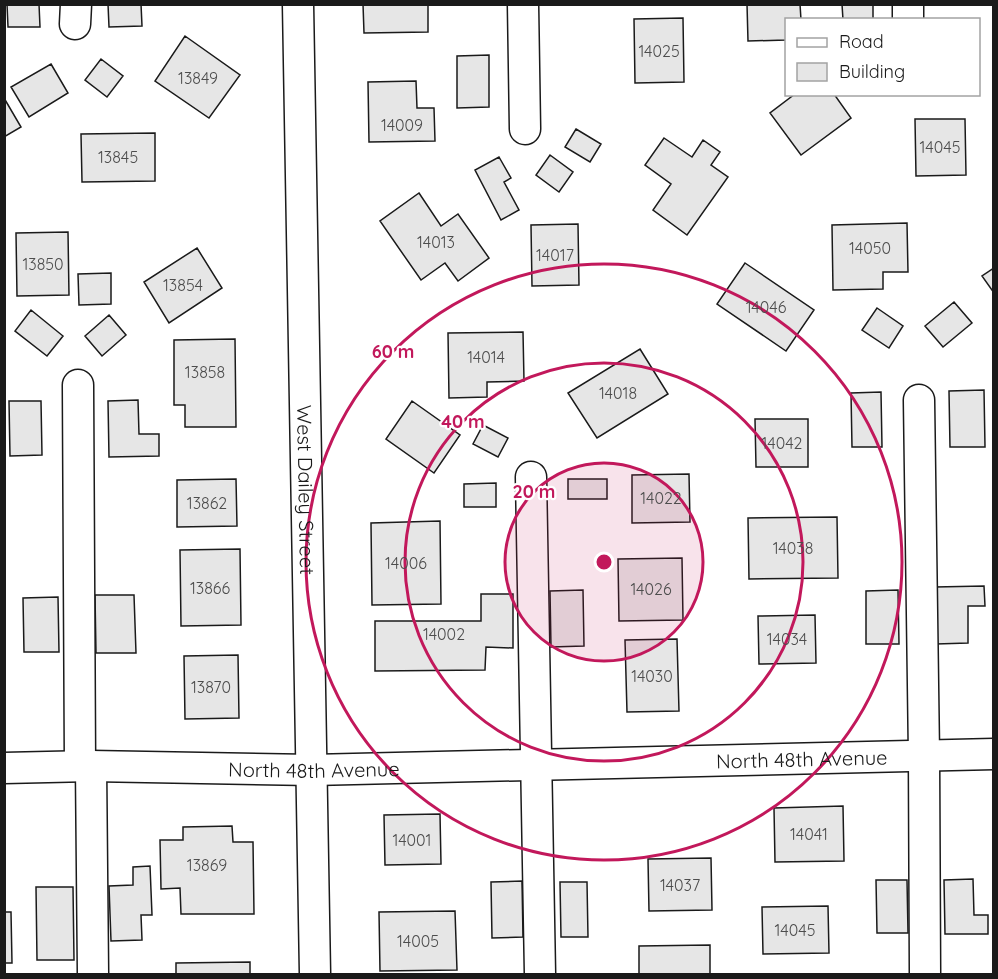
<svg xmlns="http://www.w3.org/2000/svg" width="998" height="979" viewBox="0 0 998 979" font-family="Quicksand,sans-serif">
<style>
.building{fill:#e6e6e6;stroke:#1a1a1a;stroke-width:1.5}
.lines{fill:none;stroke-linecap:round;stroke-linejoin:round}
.street-casing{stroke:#1a1a1a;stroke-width:33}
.street{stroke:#fff;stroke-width:30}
.ring{fill:none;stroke:#c2185b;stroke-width:3}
.labels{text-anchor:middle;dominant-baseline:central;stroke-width:4.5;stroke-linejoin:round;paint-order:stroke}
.number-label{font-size:16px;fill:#4d4d4d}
.street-label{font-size:20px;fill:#1a1a1a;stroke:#fff}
.centre{fill:#c2185b;stroke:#fff;stroke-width:3}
.ring-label{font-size:18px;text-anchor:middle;font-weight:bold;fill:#c2185b;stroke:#fff;stroke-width:4.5;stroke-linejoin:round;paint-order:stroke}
</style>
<rect width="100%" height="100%" fill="#fff"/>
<!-- building -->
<path class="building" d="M7,4h32l1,23h-32z
M108,4h33l1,22 -33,1z
M363,4h65v28l-64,1z
M747,4h53l1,16h-15v20l-38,1z
M842,4h31v16h-30z
M683,18l1,64 -49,1 -1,-64z
M185,36l55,39 -31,43 -54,-37z
M489,55v52l-32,1v-52z
M101,59l22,17 -16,21 -22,-17z
M51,64l17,29 -39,24 -18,-30z
M416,81l1,27h17l1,33 -66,1 -1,-60z
M795,94h39l17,24 -50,37 -31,-42z
M4,98l17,29 -17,10z
M915,119h50l1,56 -50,1z
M576,129l25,15 -11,18 -25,-15z
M155,133v48l-73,1 -1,-48z
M664,138l28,19 11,-17 17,12 -9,13 17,12 -41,58 -34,-25 18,-26 -26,-19z
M550,155l23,17 -14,20 -23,-17z
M499,157l12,21 -7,4 15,28 -18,10 -26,-50z
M419,193l22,33 17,-12 31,44 -31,23 -13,-18 -24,17 -41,-59z
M907,223l1,49h-25v17l-50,1 -1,-65z
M578,224l1,61 -47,1 -1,-61z
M68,232l1,63 -52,1 -1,-63z
M197,248l25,40 -53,35 -25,-41z
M745,263l69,47 -28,41 -69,-47z
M994,268v25l-12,-17z
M111,273v31l-32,1 -1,-31z
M954,302l18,21 -29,24 -18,-21z
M877,308l26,18 -14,22 -27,-18z
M31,310l32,26 -16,20 -32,-25z
M109,315l17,20 -24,21 -17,-20z
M523,332l1,49 -37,1v15l-38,1 -1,-65z
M235,339l1,88h-51v-22h-11v-65z
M640,349l28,45 -71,44 -29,-45z
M984,390l1,57h-35l-1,-56z
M881,392l1,55h-30l-1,-54z
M138,400l1,34h20v22l-50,1 -1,-56z
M9,401h32l1,54 -32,1z
M412,401l48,34 -26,38 -48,-34z
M755,419h53v48h-52z
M483,425l25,13 -10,19 -25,-13z
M689,474l1,48 -58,1v-48z
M236,479l1,47 -60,1v-47z
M568,479h39v20h-39z
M496,483v24h-32v-23z
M837,517l1,61 -89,1 -1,-61z
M440,521l1,83 -69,1 -1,-82z
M240,549l1,76 -60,1 -1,-76z
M682,558l1,62 -64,1 -1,-62z
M984,586l1,20h-17v37l-32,1 -1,-57z
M583,590l1,56 -33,1 -1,-56z
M898,590l1,54h-33v-53z
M481,594h32v54l-27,-1 -1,23 -110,1v-50h106z
M95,595h39l2,58h-40z
M58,597l1,55h-35l-1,-54z
M815,615l1,48 -57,1 -1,-48z
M677,639l2,72 -52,1 -2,-72z
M238,655l1,63 -54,1 -1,-63z
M843,806l1,55 -69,1 -1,-54z
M440,814l1,50 -56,1 -1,-50z
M232,826l1,16h20l1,72h-73l-1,-26 -19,1 -1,-49h23v-13z
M711,858l1,52 -63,1 -1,-52z
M150,866l2,49h-11l1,25 -31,1 -2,-55 24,-1v-18z
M973,879l1,36h14v19h-43l-1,-54z
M876,880h31l1,53h-31z
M522,881l1,56 -31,1 -1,-56z
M560,882h27l1,55h-27z
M36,887h37l1,73h-37z
M828,906l1,47 -66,1 -1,-47z
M455,911l2,59 -77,1 -1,-59z
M4,912h7l1,51h-8z
M710,945v29h-71v-28z
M250,962v12h-74v-11z"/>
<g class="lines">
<!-- street casing -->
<g class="street-casing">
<g id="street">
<path id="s1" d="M298,4l17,970"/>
<path d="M523,4l2,125"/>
<path d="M908,4v16"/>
<path d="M75,24l1,-20"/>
<path d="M78,385l2,381"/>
<path d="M919,400l5,355 1,219"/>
<path d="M531,477l9,497"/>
<path d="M91,766l2,208"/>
<path id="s2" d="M4,768l87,-2 221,4 682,-16"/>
</g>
</g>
<!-- street -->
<use href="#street" class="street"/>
</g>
<!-- distance rings -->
<circle cx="604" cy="562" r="99" fill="#c2185b" fill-opacity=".12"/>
<g class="ring">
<circle cx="604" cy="562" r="99"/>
<circle cx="604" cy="562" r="199"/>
<circle cx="604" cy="562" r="298"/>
</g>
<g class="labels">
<!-- number labels -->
<g class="number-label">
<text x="659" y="51">14025</text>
<text x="198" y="78">13849</text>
<text x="402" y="125">14009</text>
<text x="940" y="147">14045</text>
<text x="118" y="157">13845</text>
<text x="436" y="242">14013</text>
<text x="870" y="248">14050</text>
<text x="555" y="255">14017</text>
<text x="43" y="264">13850</text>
<text x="183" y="285">13854</text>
<text x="766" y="307">14046</text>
<text x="486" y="357">14014</text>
<text x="205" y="372">13858</text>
<text x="618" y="393">14018</text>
<text x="782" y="443">14042</text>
<text x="661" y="498">14022</text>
<text x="207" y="503">13862</text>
<text x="793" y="548">14038</text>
<text x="406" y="563">14006</text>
<text x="210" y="588">13866</text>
<text x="651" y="589">14026</text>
<text x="444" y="634">14002</text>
<text x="787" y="639">14034</text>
<text x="652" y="676">14030</text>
<text x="211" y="687">13870</text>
<text x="809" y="834">14041</text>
<text x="412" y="840">14001</text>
<text x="207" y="865">13869</text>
<text x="680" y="885">14037</text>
<text x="795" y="930">14045</text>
<text x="418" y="941">14005</text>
</g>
<!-- street labels -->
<g class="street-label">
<text stroke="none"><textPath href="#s1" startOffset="486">West Dailey Street</textPath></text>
<text stroke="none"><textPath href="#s2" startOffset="798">North 48th Avenue</textPath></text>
<text stroke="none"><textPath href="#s2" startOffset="310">North 48th Avenue</textPath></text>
</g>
</g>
<circle cx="604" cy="562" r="9" class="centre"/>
<g class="ring-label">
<text x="393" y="358">60 m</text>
<text x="463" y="428">40 m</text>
<text x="534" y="498">20 m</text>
</g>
<!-- border -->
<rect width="998" height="979" fill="none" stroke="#1a1a1a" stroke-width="12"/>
<!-- legend -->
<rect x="785" y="18" width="195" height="78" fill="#ffffff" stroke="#a3a3a3" stroke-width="1.5"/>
<rect x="797" y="38" width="30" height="9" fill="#ffffff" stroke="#a3a3a3" stroke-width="1.5"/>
<text x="839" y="48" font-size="18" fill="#1a1a1a">Road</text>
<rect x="797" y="63" width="30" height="18" fill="#e6e6e6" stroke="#a3a3a3" stroke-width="1.5"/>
<text x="839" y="78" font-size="18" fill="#1a1a1a">Building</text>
</svg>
